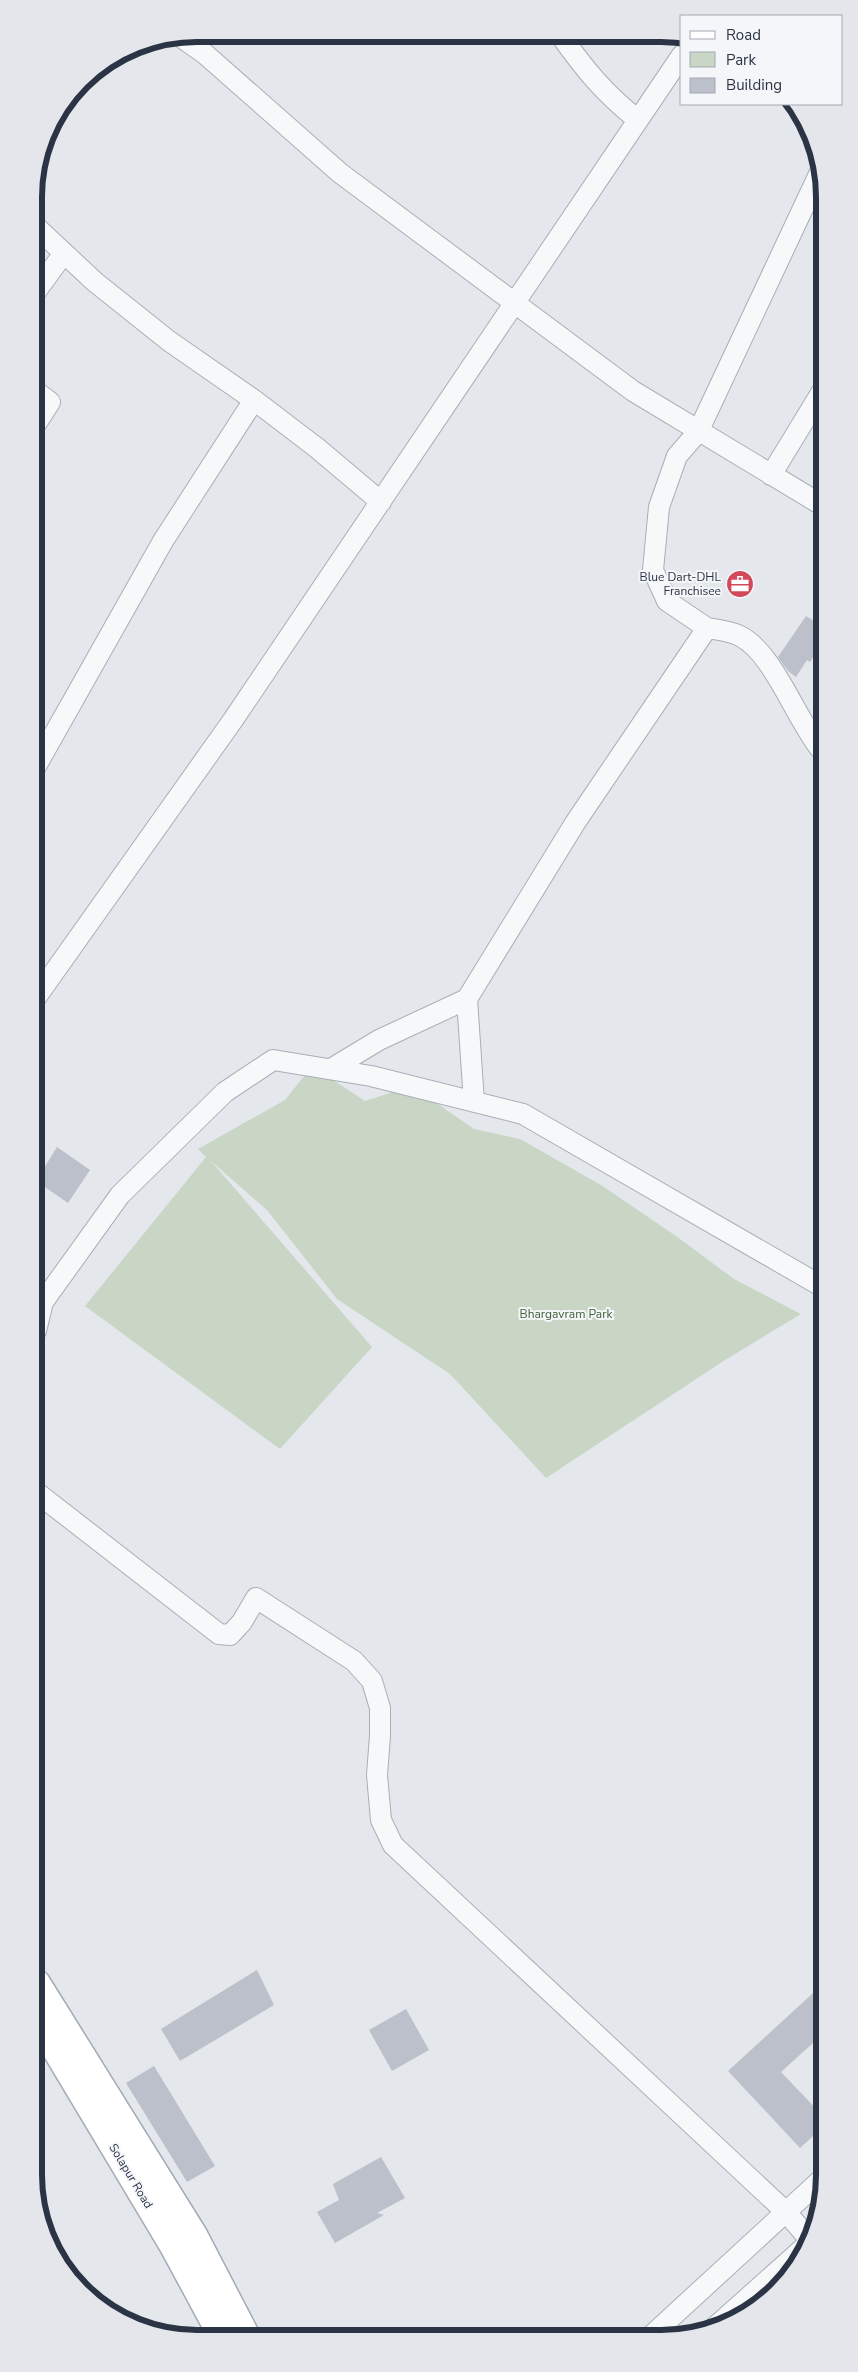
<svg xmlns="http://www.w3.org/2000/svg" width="858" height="2372" viewBox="0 0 858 2372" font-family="'Nunito Sans',sans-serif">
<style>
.green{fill:#c9d6c5}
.building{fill:#bbc0ca}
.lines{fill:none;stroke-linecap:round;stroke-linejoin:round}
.minor-casing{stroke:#a9aeb7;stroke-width:22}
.major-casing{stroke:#a3abb8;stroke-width:29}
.minor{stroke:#f7f8fa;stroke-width:20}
.major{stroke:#fff;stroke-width:26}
.labels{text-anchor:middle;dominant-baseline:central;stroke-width:4;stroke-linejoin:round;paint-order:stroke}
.poi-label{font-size:12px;fill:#2b3445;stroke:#f4f6f9;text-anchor:end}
.park-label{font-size:12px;fill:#3f6138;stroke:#f4f6f9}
.street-label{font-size:12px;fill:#2b3445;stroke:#f4f6f9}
.rim{fill:none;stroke:#2b3445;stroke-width:6}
</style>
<rect width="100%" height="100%" fill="#e4e7ec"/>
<!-- green -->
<path class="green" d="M312,1066l53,35 47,-15 62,43 46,10 81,46 75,51 58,43 67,35 -76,46 -179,118 -96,-104 -113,-75 -70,-89 -56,-49 161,186 -92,102 -195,-143 121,-149 -8,-8 87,-49z"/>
<!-- building -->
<path class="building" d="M806,616l16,10v18l-12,18 -3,-2 -11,17 -8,-6 -10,-14z
M57,1147l33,23 -22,33 -32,-22z
M257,1970l17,35 -94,56 -19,-32z
M824,1983v50l-43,39 43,45v9l-24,22 -72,-77z
M406,2009l23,41 -37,21 -23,-41z
M154,2066l61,100 -28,16 -61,-99z
M381,2157l24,41 -28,15 7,2 -49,28 -18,-31 22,-12 -6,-16z"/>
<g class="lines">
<!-- minor casing -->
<g class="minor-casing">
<path id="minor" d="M561,36c25,35 44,58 77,84
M181,37l24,17 135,119 293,218 189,114
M34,225l61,57 74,59 85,59 63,48 64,54
M34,294l30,-41
M34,390l16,12 -16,25
M771,475l50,-82
M707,628c11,2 23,3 33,8 34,17 56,84 82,115
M35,768l128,-227 91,-141
M35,999l198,-279 449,-665
M331,1069l48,-29 88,-41
M474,1102l-7,-103 108,-176 132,-195 -40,-27 -14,-31 6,-63 18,-51 21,-24 123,-262
M36,1331l7,-29 77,-107 105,-103 48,-32 98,16 152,38 300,173
M36,1492l183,142 11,1 12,-13 14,-24 98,63 18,20 8,27v28l-3,39 4,45 12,25 393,367 24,28
M715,2327l93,-83
M652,2335l172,-158"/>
</g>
<!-- major casing -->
<g class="major-casing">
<path id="major" d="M37,1983l157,252 52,100
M37,2019l136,227 48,89"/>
</g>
<!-- minor -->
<use href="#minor" class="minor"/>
<!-- major -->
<use href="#major" class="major"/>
</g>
<!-- icons -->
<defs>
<g id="office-disc" transform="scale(1.4375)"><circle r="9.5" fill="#d1495b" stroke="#f4f6f9"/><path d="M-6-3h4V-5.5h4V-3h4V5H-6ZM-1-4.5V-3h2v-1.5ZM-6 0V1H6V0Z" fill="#fff"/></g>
</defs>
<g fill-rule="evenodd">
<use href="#office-disc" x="740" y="584"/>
</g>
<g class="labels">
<!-- poi labels -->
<g class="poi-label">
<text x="721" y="577">Blue Dart-DHL<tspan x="721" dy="14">Franchisee</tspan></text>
</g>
<!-- park labels -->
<g class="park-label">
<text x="566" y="1314">Bhargavram Park</text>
</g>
<!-- street labels -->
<g class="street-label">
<text transform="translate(131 2176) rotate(59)">Solapur Road</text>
</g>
</g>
<!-- crop -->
<path d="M0 0H858V2372H0ZM197 42H661A155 155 0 0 1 816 197V2175A155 155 0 0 1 661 2330H197A155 155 0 0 1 42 2175V197A155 155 0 0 1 197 42Z" fill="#e4e6eb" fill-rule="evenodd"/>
<path class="rim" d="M197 42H661A155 155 0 0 1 816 197V2175A155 155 0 0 1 661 2330H197A155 155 0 0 1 42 2175V197A155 155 0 0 1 197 42Z"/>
<!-- legend -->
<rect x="680" y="15" width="162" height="90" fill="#f4f6f9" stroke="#a4a8b1"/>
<rect x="690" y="31" width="25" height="8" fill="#ffffff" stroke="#a4a8b1"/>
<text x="726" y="40" font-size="15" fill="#2b3445">Road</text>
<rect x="690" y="52" width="25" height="15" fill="#c9d6c5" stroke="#a4a8b1"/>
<text x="726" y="65" font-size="15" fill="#2b3445">Park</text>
<rect x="690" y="78" width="25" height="15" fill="#bbc0ca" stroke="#a4a8b1"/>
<text x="726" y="90" font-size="15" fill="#2b3445">Building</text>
</svg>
